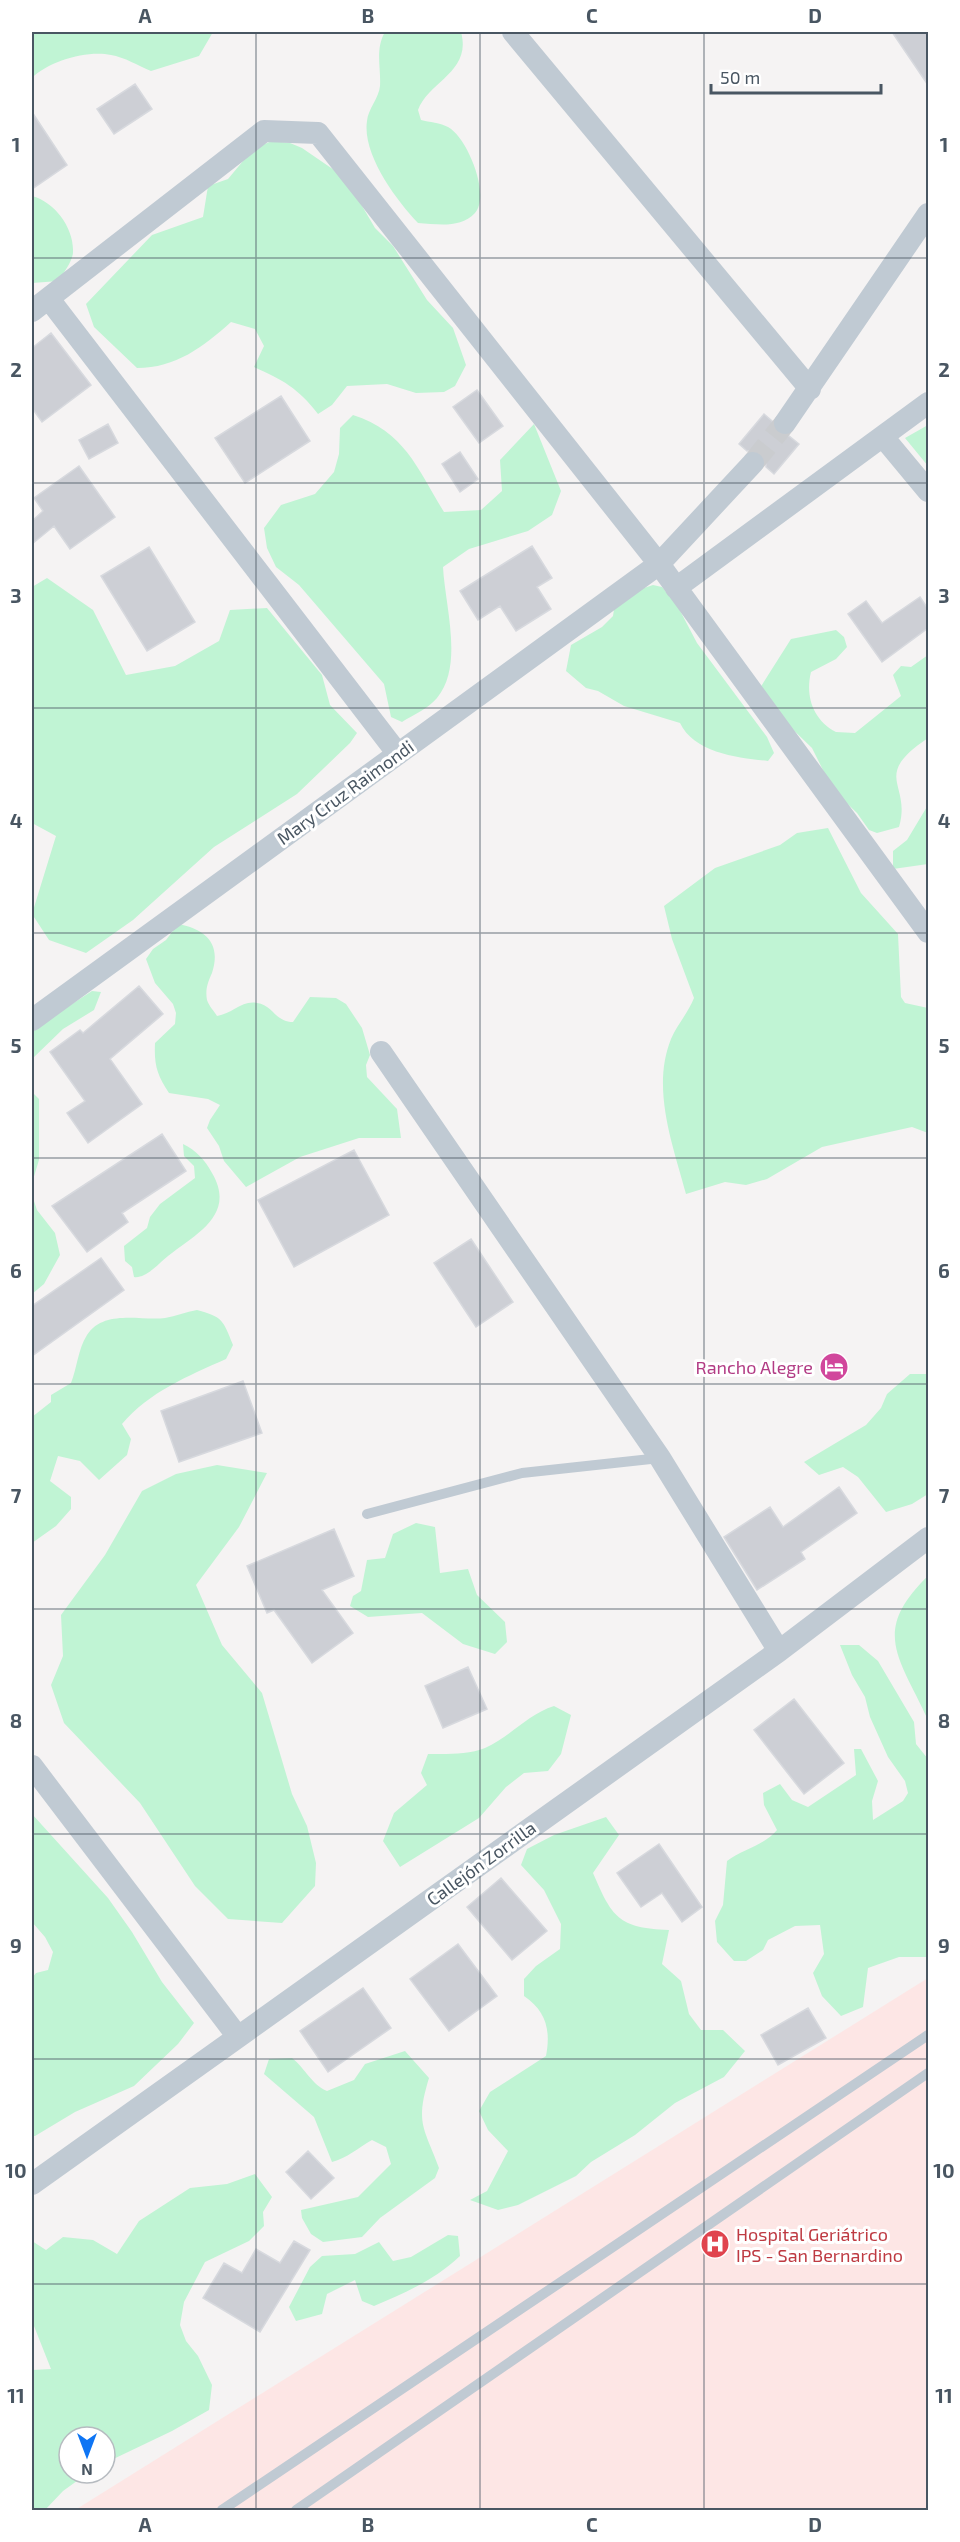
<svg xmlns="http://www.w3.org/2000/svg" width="960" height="2542" viewBox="0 0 960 2542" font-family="'Exo 2',sans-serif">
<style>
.medical{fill:#fde6e5}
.green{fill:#c0f4d4}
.building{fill:#cdcfd5;stroke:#d7d9de;stroke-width:1.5}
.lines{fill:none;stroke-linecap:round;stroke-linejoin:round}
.street-tunnel{stroke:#cacccf;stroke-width:22;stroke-dasharray:22 11;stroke-linecap:butt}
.lane{stroke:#c0cad3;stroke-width:10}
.street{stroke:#c0cad3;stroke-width:22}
.grid{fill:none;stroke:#495662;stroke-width:1.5;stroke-opacity:0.55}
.labels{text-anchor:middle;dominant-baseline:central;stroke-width:6;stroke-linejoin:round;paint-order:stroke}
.street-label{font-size:18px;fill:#495662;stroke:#fff}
.hotel-label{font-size:18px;fill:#b23c85;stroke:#fff;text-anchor:end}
.health-label{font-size:18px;fill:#be3a42;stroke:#fff;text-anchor:start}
.neatline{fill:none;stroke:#495662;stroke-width:2}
.grid-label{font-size:20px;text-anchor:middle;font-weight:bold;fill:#495662}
</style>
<rect width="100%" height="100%" fill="#f5f3f3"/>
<!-- medical -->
<path class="medical" d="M928,1978v532h-853z"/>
<!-- green -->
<path class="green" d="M32,32h181l-14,24 -48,15c-12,-5 -27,-14 -40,-16 -24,-5 -62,6 -79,23z
M385,32h76c11,40 -32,49 -43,78l3,10c8,2 20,3 27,7 19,10 43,68 27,86 -15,16 -38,11 -57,10 -22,-23 -56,-69 -51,-102 1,-12 12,-23 13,-35 1,-19 -5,-37 5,-54z
M272,141l18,2 12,5 35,24 11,10 27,46 18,18 34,54 26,28 13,37 -11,21 -11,6 -28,1 -29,-9 -40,2 -15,19 -14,9c-20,-26 -35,-34 -64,-47l10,-21 -9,-17 -24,-7c-28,25 -55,46 -94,46l-43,-41 -8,-23 66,-69 51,-18 5,-31 20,-7 25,-30z
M32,196c23,6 42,32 41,56 0,9 -10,21 -14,29l-27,2z
M353,415c52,17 64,53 91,97l37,-2 21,-19 -2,-31 34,-36 27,67 -9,24 -24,16 -59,18 -26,18c2,39 21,99 -6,131 -8,10 -24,17 -35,24l-11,-5 -7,-33 -85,-99 -23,-18 -9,-19 -3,-20 17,-23 34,-11 19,-22 5,-18 1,-26z
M928,425v41l-23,-28z
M47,578l46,32 33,65 49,-9 44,-25 11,-31 37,-2 55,67 8,30 27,28 -7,10 -53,51 -83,53 -81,73 -47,33 -37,-13 -17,-26 24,-78 -24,-13v-236z
M653,585l9,2 14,16 21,40 70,94 7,16 -6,8c-29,-3 -74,-8 -88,-38l-56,-17 -26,-15 -12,-3 -20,-17 5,-26 31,-18 11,-11 2,-13 14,-10z
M836,630l8,7 3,10 -11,12 -25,13c-6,24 2,48 25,60l19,1 46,-37 -8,-21 8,-9 10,1 17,-12v83c-58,39 -16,45 -29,89l-22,6 -8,-3 -12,-17 -24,-23 -21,-42 -31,-30 -21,-30 31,-49z
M928,805v59l-35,5v-18l14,-11z
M828,828l33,65 37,41 3,63 4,6 23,5v125l-16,-6 -90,20 -55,32 -21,6 -21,-3 -39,12c-13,-49 -35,-105 -15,-155 6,-14 17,-26 23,-41l-22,-59 -8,-33 51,-38 65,-23 17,-12z
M178,924c26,5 44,18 34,49 -4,9 -7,16 -5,27 2,6 7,11 10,16 15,-2 25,-16 40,-13 16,2 18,19 36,19l17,-25 26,1 10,6 16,24 8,27 -4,10 1,12 30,32 4,29h-42l-59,19 -54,30 -22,-26 -5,-15 -12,-18 3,-8 10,-15 -12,-6 -39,-6c-12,-18 -15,-28 -14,-50l20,-19 1,-11 -3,-9 -18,-21 -9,-24 7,-10 13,-9z
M92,991l9,1 -7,18 -31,19 -31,30v-29z
M32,1092l7,7v61l-7,23 1,15 4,12 18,23 5,22 -16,29 -12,10z
M183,1144c13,6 22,16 29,29 24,41 -14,60 -44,83 -9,7 -22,23 -34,21l-2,-10 -7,-6 -1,-15 23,-18 3,-11 10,-13 35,-26 -1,-12 -10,-10z
M197,1310c26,7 26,10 36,35l-7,14c-38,17 -77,33 -104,65l9,15 -4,16 -28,25 -19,-19 -22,-5 -8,25 21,16v12l-15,17 -24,17v-126l19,-15v-7l20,-12c6,-15 7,-34 16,-48 17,-26 54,-14 78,-17 11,-2 21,-6 32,-8z
M910,1374h18v120l-16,10 -26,8 -28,-35 -15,-10 -24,8 -15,-13 62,-37 15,-17 6,-14z
M217,1465l50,8 -28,54 -43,58 26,60 40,48 30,101 15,32 9,37 -1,23 -33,37 -54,-4 -33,-33 -55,-83 -76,-80 -13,-38 12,-29 -2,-41 44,-60 37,-64 34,-17z
M416,1523l19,4 5,46 28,-4 9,26 28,27 2,20 -12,12 -32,-10 -41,-31 -54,4 -18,-11 3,-10 8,-5 6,-31 18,-2 8,-24z
M928,1576v144c-28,-62 -58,-88 0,-144z
M840,1645h19l19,16 36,61 2,22 12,15v198h-29l-31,11 -5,39 -22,9 -19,-20 -9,-23 11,-19 -4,-29 -25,1 -27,14 -5,10 -17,11h-12l-17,-19 -2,-21 8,-16 4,-44c16,-12 38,-16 50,-31l-13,-25 -1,-12 17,-9 12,16 16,7 48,-32 -2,-26h7l17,32 -6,20 1,19 30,-19 5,-8 -3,-12 -17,-24 -18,-40 -5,-20 -13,-22z
M554,1706l17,9 -10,39 -13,17 -24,2 -18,14 -27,31 -79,49 -17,-26 11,-28 33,-28 -6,-12 7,-19c18,0 40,1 57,-6 25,-11 43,-34 69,-42z
M32,1814l76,84 24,34 30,50 32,41 -16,21 -44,42 -59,26 -40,24h-3v-158l4,-5 12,-3 5,-18 -8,-15 -13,-15z
M606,1817l13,18 -26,38c19,44 25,55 76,57l-7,34 19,17 8,33 12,16h22l22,21 -21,26 -49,26 -40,32 -44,27 -15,14 -58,29 -20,5 -28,-10 17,-9 21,-40 -20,-21 -9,-19 11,-19 56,-36c5,-26 0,-45 -22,-60v-17l12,-13 24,-17 1,-25 -17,-34 -23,-25 6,-16 27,-14z
M405,2051l24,27c-14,46 -5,49 10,90l-4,10 -55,40 -18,19 -39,5 -12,-8 -9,-16 -1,-8 57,-13 33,-33 -5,-17 -14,-7c-14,8 -25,18 -40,22l-18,-45 -50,-43 5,-15 23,-1c13,10 20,27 35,33l27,-11 11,-16z
M255,2174l17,23 -9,15 1,14 -15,15 -44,21 -21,40 -4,23 6,16 12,15 14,29 -3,25 -37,21 -67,32v-26h-36v36h19l-25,18 -18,19h-13v-140l19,-1 -19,-48v-80l14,9 17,-13 30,3 24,14 22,-33 51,-33 37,-4z
M448,2235l10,1 2,20c-24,23 -55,37 -86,50l-12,-5 -7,-21 -28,14 -5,20 -26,7 -7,-14 21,-40 12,-11 33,-2 24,-12 14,19 18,-4z"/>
<!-- building -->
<path class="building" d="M892,32h36v53z
M135,84l17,25 -38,25 -17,-25z
M32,112l35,53 -35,24z
M51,333l40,52 -49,37 -10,-14v-60z
M477,390l26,36 -24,17 -26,-36z
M281,396l29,45 -65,42 -30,-45z
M764,414l8,7 5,13 12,2 10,8 -25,30 -8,-7v-7l-4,-7 -7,-3 -8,1 -8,-7z
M108,424l10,19 -29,16 -10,-19z
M460,452l18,27 -18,13 -18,-28z
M79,466l36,51 -45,32 -16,-23 -22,18v-23l11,-10 -9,-13z
M532,546l20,32 -15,9 14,22 -35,22 -16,-25 -22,14 -18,-29z
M149,547l46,75 -48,29 -46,-75z
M920,597l8,12v19l-46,34 -34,-48 18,-13 16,22z
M139,986l24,28 -53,45 32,45 -54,39 -21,-30 18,-12 -35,-49 30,-22 3,3z
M162,1134l24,37 -64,42 6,9 -41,30 -35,-46z
M354,1150l35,65 -95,52 -36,-67z
M471,1239l42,63 -37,25 -42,-64z
M101,1258l23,32 -92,66v-50z
M243,1381l19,52 -83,29 -18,-51z
M839,1487l18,26 -56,39 4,7 -48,31 -33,-53 46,-30 13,20z
M334,1529l20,47 -32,14 31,43 -41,30 -38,-53 -7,3 -20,-47z
M468,1667l19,42 -44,19 -18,-42z
M794,1699l50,64 -40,31 -50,-64z
M659,1844l43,63 -20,15 -20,-29 -21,14 -24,-34z
M501,1878l46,53 -35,29 -45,-53z
M458,1944l39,52 -48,35 -39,-52z
M363,1988l28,40 -63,44 -28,-41z
M808,2008l18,30 -48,27 -17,-30z
M308,2151l26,27 -23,21 -25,-27z
M294,2241l16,9 -50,82 -57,-34 21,-35 18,10 14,-24 24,14z"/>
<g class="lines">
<!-- street-tunnel -->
<path class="street-tunnel" d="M753,463l32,-40"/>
<!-- lane -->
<path class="lane" d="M367,1514l155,-41 138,-15
M222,2510l706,-475
M296,2510l632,-437"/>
<!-- street -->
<path class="street" d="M513,32l297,357
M49,299l349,455
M32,311l232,-180 54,2 341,431 269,368
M785,423l143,-209
M884,438l44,53
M676,588l252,-185
M32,1020l627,-456 94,-101
M381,1052l279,406 119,193
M32,1766l206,271
M32,2184l747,-533 149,-113"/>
</g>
<!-- grid -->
<path class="grid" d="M256,32v2478M480,32v2478M704,32v2478M32,258h896M32,483h896M32,708h896M32,933h896M32,1158h896M32,1384h896M32,1609h896M32,1834h896M32,2059h896M32,2284h896"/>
<!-- icons -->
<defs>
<g id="hotel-disc" transform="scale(1.5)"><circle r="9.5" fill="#d1479c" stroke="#fff"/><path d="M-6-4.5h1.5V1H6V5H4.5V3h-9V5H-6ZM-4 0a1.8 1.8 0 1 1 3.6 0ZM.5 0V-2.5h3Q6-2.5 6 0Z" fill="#fff"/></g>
<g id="hospital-disc" transform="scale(1.5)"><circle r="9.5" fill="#e0444e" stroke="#fff"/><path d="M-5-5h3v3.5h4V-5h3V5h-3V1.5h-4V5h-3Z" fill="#fff"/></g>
</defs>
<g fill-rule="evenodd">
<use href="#hotel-disc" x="834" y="1367"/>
<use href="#hospital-disc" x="715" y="2244"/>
</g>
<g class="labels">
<!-- street labels -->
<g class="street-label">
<text transform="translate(345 792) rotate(-36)">Mary Cruz Raimondi</text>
<text transform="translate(481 1863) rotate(-36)">Callejón Zorrilla</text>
</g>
<!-- hotel labels -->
<g class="hotel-label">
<text x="813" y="1367">Rancho Alegre</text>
</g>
<!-- health labels -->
<g class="health-label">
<text x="736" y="2234">Hospital Geriátrico<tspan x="736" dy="21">IPS - San Bernardino</tspan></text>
</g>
</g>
<!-- border -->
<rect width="960" height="2542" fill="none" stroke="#ffffff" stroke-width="66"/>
<!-- north arrow -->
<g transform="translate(87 2455) rotate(180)"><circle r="28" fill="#ffffff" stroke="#b6bbc0" stroke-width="1.5"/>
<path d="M0-4.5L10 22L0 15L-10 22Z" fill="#0e75f4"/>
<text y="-9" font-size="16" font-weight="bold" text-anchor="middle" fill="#495662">N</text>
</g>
<!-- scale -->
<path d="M711 84v9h170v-9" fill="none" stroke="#495662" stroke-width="3"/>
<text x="720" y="84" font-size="18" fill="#495662" stroke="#ffffff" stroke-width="4.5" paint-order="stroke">50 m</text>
<rect x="33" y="33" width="894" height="2476" class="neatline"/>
<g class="grid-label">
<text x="145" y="23">A</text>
<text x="368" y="23">B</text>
<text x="592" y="23">C</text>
<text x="815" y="23">D</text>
<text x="16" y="152">1</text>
<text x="944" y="152">1</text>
<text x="16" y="377">2</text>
<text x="944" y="377">2</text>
<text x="16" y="603">3</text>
<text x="944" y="603">3</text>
<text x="16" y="828">4</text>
<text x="944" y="828">4</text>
<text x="16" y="1053">5</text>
<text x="944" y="1053">5</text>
<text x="16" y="1278">6</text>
<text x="944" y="1278">6</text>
<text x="16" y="1503">7</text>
<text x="944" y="1503">7</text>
<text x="16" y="1728">8</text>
<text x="944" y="1728">8</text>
<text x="16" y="1953">9</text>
<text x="944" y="1953">9</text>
<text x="16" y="2178">10</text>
<text x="944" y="2178">10</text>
<text x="16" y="2403">11</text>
<text x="944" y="2403">11</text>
<text x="145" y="2532">A</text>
<text x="368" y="2532">B</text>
<text x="592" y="2532">C</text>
<text x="815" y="2532">D</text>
</g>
</svg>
